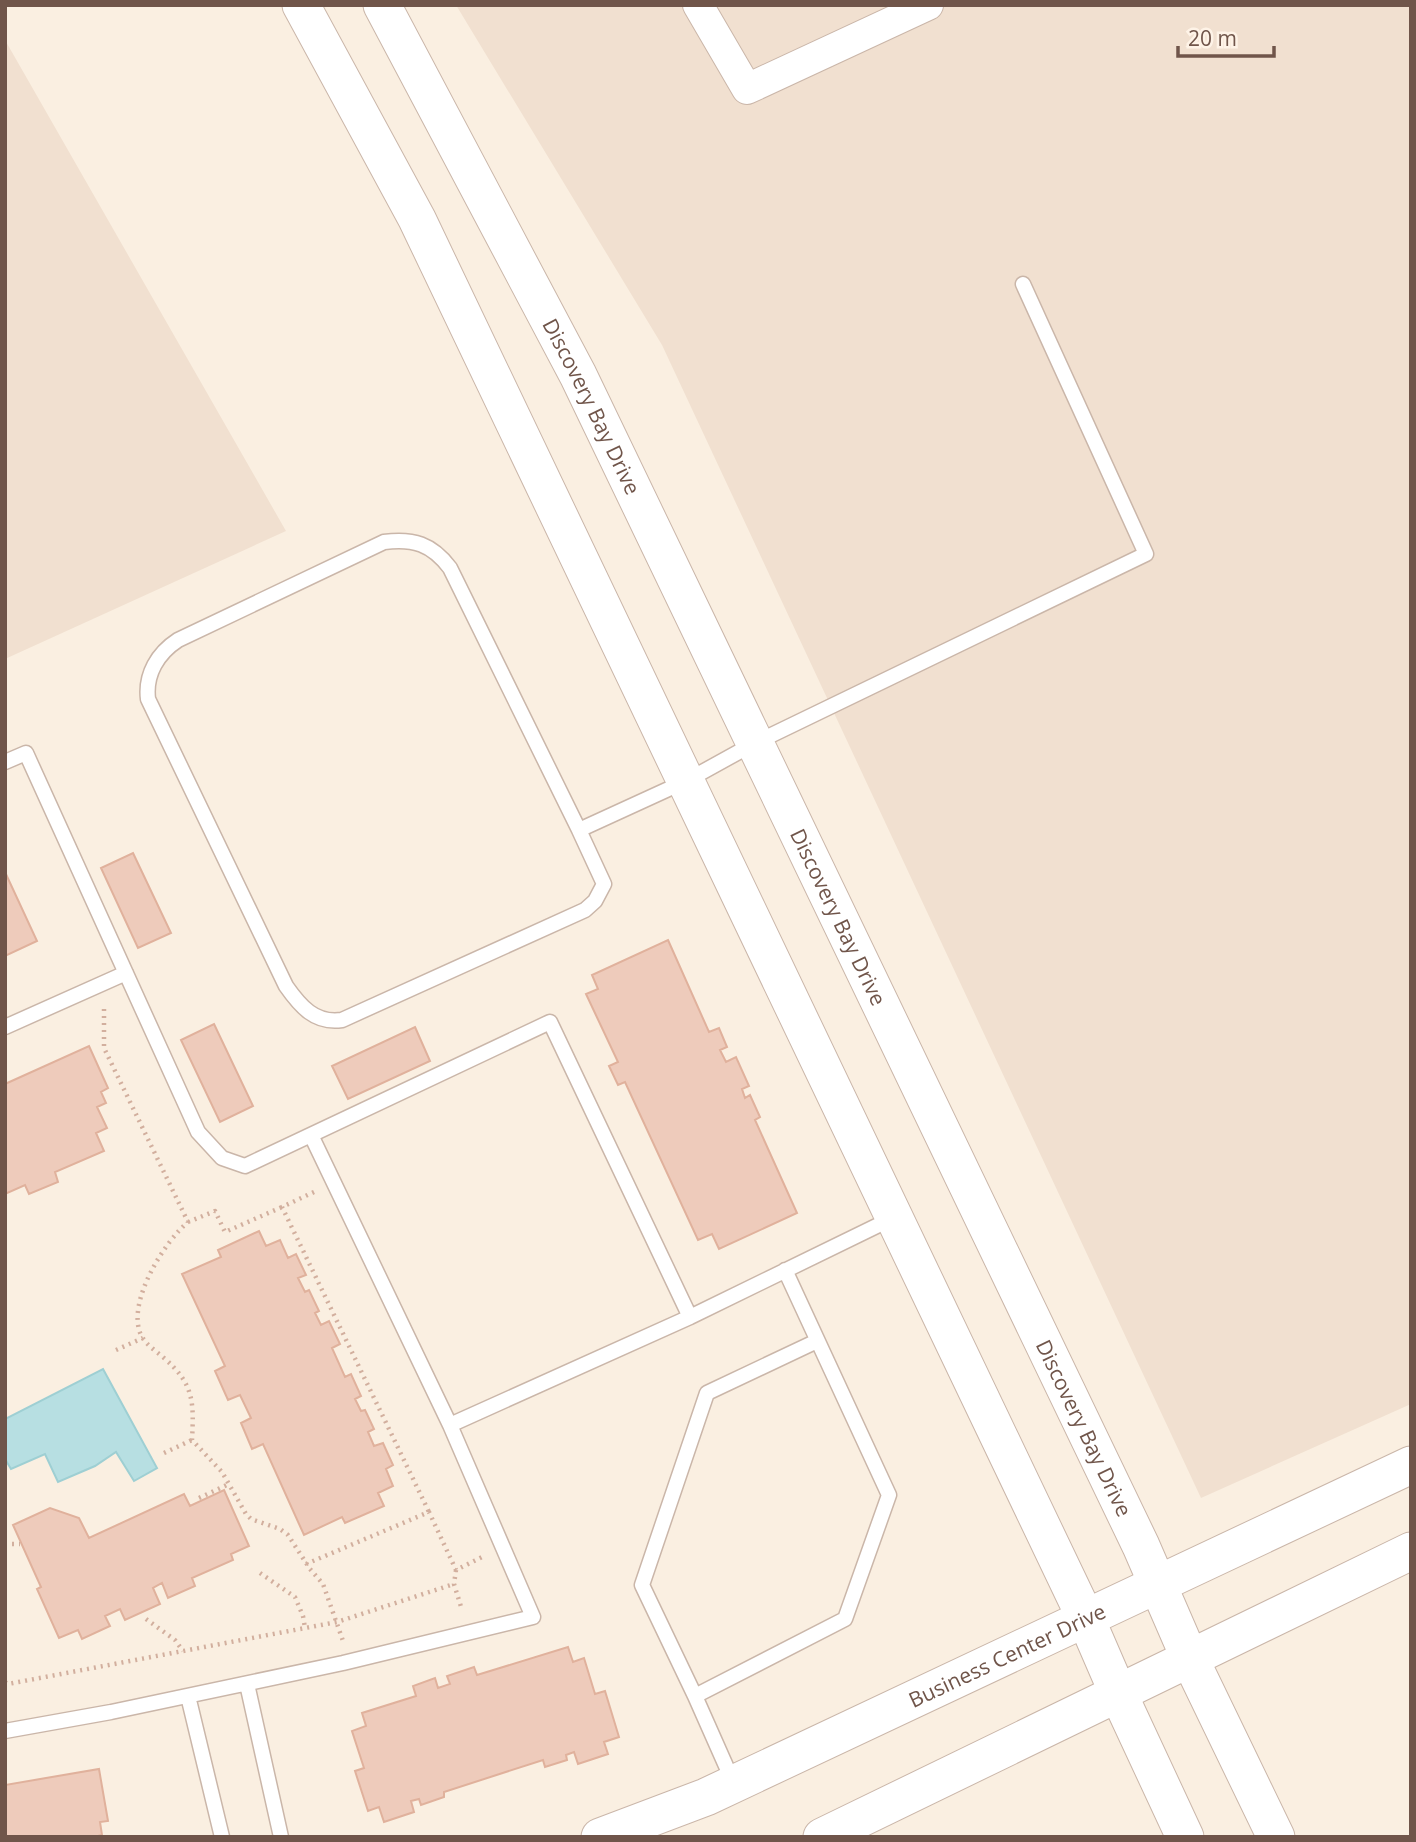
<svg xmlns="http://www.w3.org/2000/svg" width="1416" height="1842" viewBox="0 0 1416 1842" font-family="'Open Sans',sans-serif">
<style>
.residential{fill:#f1e0d0}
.water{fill:#b7dfe2;stroke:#9ecfd3;stroke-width:2}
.building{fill:#eecbbb;stroke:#e0b19c;stroke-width:2}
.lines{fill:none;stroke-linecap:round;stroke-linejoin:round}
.service-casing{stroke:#cab6a9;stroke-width:17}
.minor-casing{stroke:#cab6a9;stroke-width:32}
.tertiary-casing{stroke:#cab6a9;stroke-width:39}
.path{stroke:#d2af9e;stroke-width:4.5;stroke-dasharray:2 5;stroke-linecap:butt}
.service{stroke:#fff;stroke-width:14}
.minor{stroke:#fff;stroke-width:30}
.tertiary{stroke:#fff;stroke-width:37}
.labels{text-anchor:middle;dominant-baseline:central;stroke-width:6;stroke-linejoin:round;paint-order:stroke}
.street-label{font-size:21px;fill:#70554a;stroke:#fef3e7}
</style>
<rect width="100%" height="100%" fill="#faefe1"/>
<!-- residential -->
<path class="residential" d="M456,5h955v1399l-210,94 -539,-1153z
M5,40l281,491 -281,128z"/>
<!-- water -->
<path class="water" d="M103,1369l54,99 -23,13 -18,-29 -21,14 -37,16 -13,-28 -34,15 -6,-10v-40z"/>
<!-- building -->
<path class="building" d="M133,853l38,80 -33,15 -37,-80z
M5,872l32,69 -32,15z
M668,940l41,92 10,-4 8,19 -7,3 6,12 10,-5 13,29 -7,3 3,9 5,-3 10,22 -5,3 42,93 -78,36 -7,-15 -14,6 -73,-158 -7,3 -9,-19 9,-4 -32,-68 12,-5 -6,-14z
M214,1024l39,82 -33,16 -39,-82z
M415,1027l15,34 -82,38 -16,-33z
M89,1046l19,42 -7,4 5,11 -9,4 10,21 -11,5 8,18 -49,21 3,10 -29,12 -4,-9 -20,9v-110z
M259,1231l7,15 14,-6 8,18 8,-4 10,21 -8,3 7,14 4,-2 10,21 -4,2 6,12 8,-4 11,23 -8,4 13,29 6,-3 10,22 -6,3 6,12 4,-1 9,19 -6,3 6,14 9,-3 10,22 -7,4 7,17 -15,7 6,13 -39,17 -3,-6 -38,18 -41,-91 -11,5 -11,-26 10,-5 -11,-23 -12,5 -13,-29 10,-5 -43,-92 39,-17 -3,-7z
M224,1490l25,56 -18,8 2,6 -41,18 3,8 -27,12 -6,-15 -9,5 7,16 -35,16 -5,-11 -15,7 5,10 -28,13 -4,-9 -19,8 -22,-49 4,-2 -28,-62 37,-17 29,10 10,20 95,-44 6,12z
M568,1647l5,15 11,-4 11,36 10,-3 14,46 -15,5 4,12 -30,10 -4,-12 -8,3 1,5 -22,7 -2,-7 -99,32v5l-23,8 -2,-6 -8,2 3,11 -30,10 -5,-15 -11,4 -13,-40 9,-3 -12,-37 14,-5 -4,-13 54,-17 -3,-10 22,-8 3,10 12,-4 -3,-8 27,-9 3,8z
M99,1769l9,52 -8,1 2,13 -8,2h-89v-52z"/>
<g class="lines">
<!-- service casing -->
<g class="service-casing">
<path id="service" d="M5,762l21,-9 172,379 24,26 23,8 305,-144 140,295 203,-99
M579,830l-129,-262c-18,-24 -37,-30 -66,-26l-206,98c-20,13 -33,34 -30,59l138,287c14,20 29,38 56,34l243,-110 10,-9 9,-17 -25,-54 107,-49 69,-38 391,-189 -123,-270
M5,1027l121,-54
M311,1135l139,290
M785,1270l104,225 -44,124 -150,77 -53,-111 65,-192 110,-52
M247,1684l34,153
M188,1696l34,141
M695,1696l39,88
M5,1731l106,-19 232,-49 190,-46 -83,-192 240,-108"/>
</g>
<!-- minor casing -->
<g class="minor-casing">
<path id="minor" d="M698,5l49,84 181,-84"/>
</g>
<!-- tertiary casing -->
<g class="tertiary-casing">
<g id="tertiary">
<path d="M301,5l116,214 669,1400 32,74 67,144"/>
<path id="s1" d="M382,5l196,370 563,1171 49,113 86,178"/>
<path id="s2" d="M600,1837l106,-40 705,-332"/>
<path d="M822,1837l589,-286"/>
</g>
</g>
<!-- path -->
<path class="path" d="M104,1009v39l84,174c-24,20 -62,81 -47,113 5,10 15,16 23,23 30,26 30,44 28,82l30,32 24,42 5,5 29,10 8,6 22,34 13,15 20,57
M314,1192l-32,15 147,305
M188,1222l27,-11 10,21 57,-25
M116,1350l27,-12
M164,1453l28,-13
M199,1498l30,-14
M5,1544h15
M306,1564l123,-52 27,58 26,-13
M456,1570l-2,14 8,26
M260,1573l35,24 8,19 2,12
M146,1619l29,21 8,11
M5,1682l3,2 329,-62 117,-38"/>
<!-- service -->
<use href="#service" class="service"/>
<!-- minor -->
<use href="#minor" class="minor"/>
<!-- tertiary -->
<use href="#tertiary" class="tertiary"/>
</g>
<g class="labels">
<!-- street labels -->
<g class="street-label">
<text stroke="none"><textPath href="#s1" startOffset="453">Discovery Bay Drive</textPath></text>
<text stroke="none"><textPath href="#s1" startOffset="1020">Discovery Bay Drive</textPath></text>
<text stroke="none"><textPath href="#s1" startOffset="1587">Discovery Bay Drive</textPath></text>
<text stroke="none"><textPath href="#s2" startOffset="446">Business Center Drive</textPath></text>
</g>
</g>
<!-- border -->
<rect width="1416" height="1842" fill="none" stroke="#70554a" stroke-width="14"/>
<!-- scale -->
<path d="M1178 46v10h96v-10" fill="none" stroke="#70554a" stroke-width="3.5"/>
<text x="1188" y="46" font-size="21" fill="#70554a" stroke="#fef3e7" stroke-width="5" paint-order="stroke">20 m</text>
</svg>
